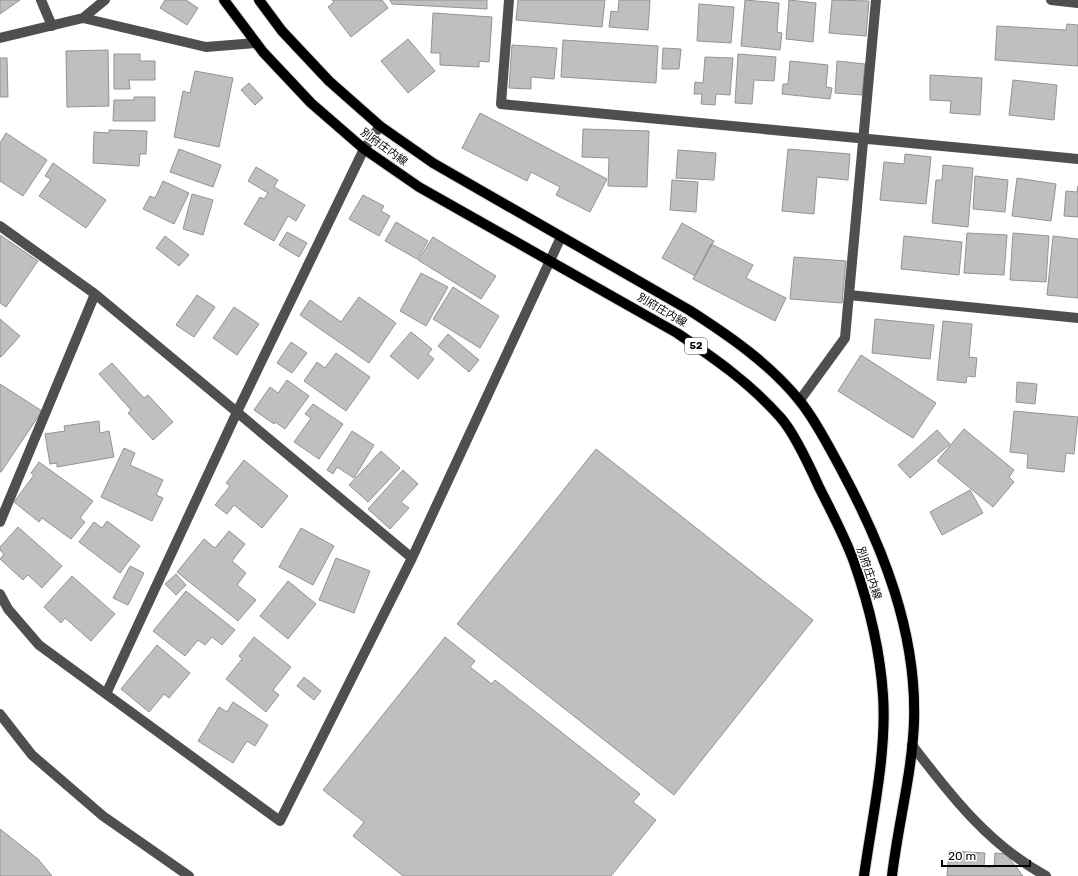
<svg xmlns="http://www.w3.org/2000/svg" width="1078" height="876" viewBox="0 0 1078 876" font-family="Rubik,'Noto Sans JP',sans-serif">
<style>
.building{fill:#bfbfbf;stroke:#939393}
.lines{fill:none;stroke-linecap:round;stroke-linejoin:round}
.major-casing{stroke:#dbdbdb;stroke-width:12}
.minor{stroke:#4f4f4f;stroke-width:10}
.major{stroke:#000;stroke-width:10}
.labels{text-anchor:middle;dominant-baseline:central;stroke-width:3;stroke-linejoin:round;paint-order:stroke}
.shield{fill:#fff;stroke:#4c4c4c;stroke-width:1}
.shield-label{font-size:10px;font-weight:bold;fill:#000}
.street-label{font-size:11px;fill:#000;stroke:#fff}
</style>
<rect width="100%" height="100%" fill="#fff"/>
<!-- building -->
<path class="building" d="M0,0h20l-20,14z
M165,0h21l12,8 -11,17 -27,-17z
M332,0h50l6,8 -37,29 -23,-30 6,-5z
M390,0h97v9l-95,-5z
M518,0h87l-3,27 -86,-7z
M619,0h31l-2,30 -39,-3 2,-16 7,1z
M745,0l34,3 -2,29 5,1 -2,17 -39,-4z
M789,0l27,3 -3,39 -27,-3z
M832,0l37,1 -3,35 -37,-3z
M699,4l35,3 -3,36 -34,-2z
M433,13l59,4 -3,45 -10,-1v6l-39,-2v-12h-9z
M1067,24l11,1v41l-83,-6 2,-34 69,4z
M408,39l27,32 -27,22 -27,-32z
M563,40l95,6 -2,37 -95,-6z
M512,45l45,3 -3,31 -23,-2v12l-22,-1z
M663,48l18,1 -2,20h-17z
M108,50l1,56 -42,1 -1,-56z
M114,54h26v7h15v19h-26l1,9h-16z
M738,54l38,3 -2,24 -20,-1 -2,24 -17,-1z
M705,57l28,1 -3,37 -14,-1 -1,11 -14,-1 1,-10h-8l1,-12 8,1z
M0,58h7l1,39h-8z
M790,61l38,4 -2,22 6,1 -2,11 -48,-5 1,-10h5z
M837,61l28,3 -3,31 -27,-2z
M195,71l38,7 -14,69 -45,-10 9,-46 7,2z
M930,75l52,3 -2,37 -30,-2 1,-12 -21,-1z
M1013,80l44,5 -3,35 -45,-5z
M249,83l14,15 -8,7 -14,-15z
M134,97h21v24h-42l1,-21h20z
M480,113l127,66 -17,33 -34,-17 4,-8 -29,-15 -4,9 -65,-33z
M583,129l66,2 -2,56 -39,-1 1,-28 -27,-1z
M109,130l38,1 -1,23h-6l-1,12 -46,-3 1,-31 15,1z
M6,133l41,27 -24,36 -23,-15v-38z
M179,149l42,16 -8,22 -43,-15z
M788,149l62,5 -2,26 -31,-3 -3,37 -32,-3z
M678,150l38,3 -2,27 -38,-2z
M905,154l26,3 -5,47 -46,-4 4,-38 20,2z
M53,163l53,37 -20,28 -47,-32 12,-17 -6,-3z
M943,165l30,3 -5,59 -36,-4 4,-43h6z
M256,167l22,13 -4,7 31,18 -9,16 -8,-5 -14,25 -30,-17 16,-27 4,2 4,-6 -20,-12z
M975,176l33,4 -3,32 -32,-3z
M1017,178l39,6 -5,37 -39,-5z
M672,180l26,2 -2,30 -26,-2z
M163,181l26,12 -15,31 -31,-15 7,-13 5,2z
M1078,186v31l-14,-1 2,-25 11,1z
M192,194l21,6 -10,35 -20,-6z
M363,195l21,11 -3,5 9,5 -11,20 -30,-17z
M396,222l32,19 -11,18 -32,-18z
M682,223l32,18 -19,35 -33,-18z
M287,232l20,11 -8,14 -20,-12z
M967,233l40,2 -3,40 -40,-2z
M1013,233l36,3 -3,46 -36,-2z
M0,235l38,26 -32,46 -6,-4z
M165,236l24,19 -10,11 -23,-18z
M904,236l58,6 -3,33 -58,-6z
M1053,236l25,3v59l-31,-3z
M433,237l63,39 -15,23 -63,-39z
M711,244l42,21 -7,13 40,20 -11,23 -82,-42z
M794,257l52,4 -4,42 -52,-4z
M421,273l27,14 -22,39 -26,-15z
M453,287l46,29 -19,32 -47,-29z
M197,295l18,12 -21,30 -18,-12z
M359,297l37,26 -27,40 -69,-48 10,-15 31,22z
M234,307l25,17 -22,31 -24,-17z
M0,319l20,17 -19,21h-1z
M875,319l59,6 -4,34 -58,-6z
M943,321l29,3 -3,33 8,1 -2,19 -8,-1 -1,7 -29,-3z
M411,332l21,17 -4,5 6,5 -16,20 -28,-23z
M448,334l31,26 -10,12 -31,-26z
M291,342l16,11 -15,20 -15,-10z
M336,353l34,24 -24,34 -42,-30 13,-19 8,6z
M861,355l75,48 -23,35 -75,-47z
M112,363l32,35 4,-3 25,27 -20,18 -25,-27 3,-3 -32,-36z
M287,380l22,16 -24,33 -10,-7 -1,2 -20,-14 16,-23 8,6z
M1017,382l20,2 -2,20 -19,-2z
M0,384l42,27 -41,61h-1z
M313,404l30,20 -24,35 -25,-17 17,-24 -6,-4z
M1014,411l64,6 -4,37 -8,-1 -2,19 -37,-4 1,-14 -18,-2z
M99,421l1,12 9,-2 5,26 -57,10v-4l-7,1 -5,-30 20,-3 -1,-5z
M964,429l50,41 -5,7 5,5 -21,25 -56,-46z
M937,430l13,14 -40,34 -12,-13z
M352,431l22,14 -20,33 -17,-11 -4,7 -6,-4z
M124,448l11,5 -5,12 33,15 -7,15 7,3 -11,23 -51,-24z
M596,449l217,171 -139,175 -217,-171z
M381,451l19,17 -32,34 -19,-17z
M244,460l44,36 -26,32 -28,-23 -7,9 -12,-9 15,-19 -4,-3z
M39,462l54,39 -13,17 5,4 -14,17 -29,-21 -3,4 -25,-20 20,-27 -3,-2z
M403,470l15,14 -17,18 8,6 -19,21 -22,-20z
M970,490l13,23 -41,22 -12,-23z
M107,521l33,25 -20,27 -41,-31 15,-20 8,6z
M18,527l44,39 -20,22 -14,-13 -5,5 -23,-21 4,-5 -4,-4v-3z
M301,528l33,18 -21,39 -34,-18z
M229,531l16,13 -13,17 14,12 -9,12 19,15 -18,21 -61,-49 27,-33 11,9z
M336,558l34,13 -16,42 -35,-13z
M130,566l14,7 -16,32 -15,-7z
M176,574l10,11 -10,10 -11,-11z
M72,576l43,38 -24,27 -26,-23 -4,5 -17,-16z
M288,581l28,23 -28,35 -28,-23z
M186,591l49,39 -13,15 -10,-8 -7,8 -7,-5 -13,16 -32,-25z
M254,637l37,30 -18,23 6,5 -13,17 -40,-33 16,-20 -3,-3z
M445,637l30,24 -5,6 22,17 3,-4 145,114 -7,8 23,18 -45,56h-208l-50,-40 11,-14 -41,-32z
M157,645l33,28 -21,25 -5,-4 -15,18 -28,-23z
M304,677l17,14 -7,9 -17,-14z
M233,702l35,23 -13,21 -8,-5 -14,22 -35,-22 21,-34 8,5z
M0,829l38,30 14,17h-52z
M949,851l36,2 -1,14h10l1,-14 11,1 17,22h-76z"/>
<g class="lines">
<!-- major casing -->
<g class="major-casing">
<path id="major" d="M224,0l39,52 48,51 53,46 55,38 258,146c37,25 73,50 103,84 14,15 30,50 39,70 12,24 26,50 35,75 15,43 26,88 29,133 4,58 -11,123 -19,181
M259,0l23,31 47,50 51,45 53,37 256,147c39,25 80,53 110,90 16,19 30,47 42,69 42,78 76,163 73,253 -2,52 -16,102 -22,154"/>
</g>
<!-- minor -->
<path class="minor" d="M41,0l11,26
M509,0l-8,104 577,55
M1051,0l27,3
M83,18l123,29 50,-4
M0,38l83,-20 22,-18
M0,226l95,68 317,264
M849,295l229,23
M800,400l45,-62 31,-338
M0,522l95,-228
M0,594l8,15 31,36 241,176 132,-263 149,-321
M106,694l131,-282 127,-263 16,-23
M0,714l32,41 71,61 86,60
M912,745c39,51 77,100 134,131"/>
<!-- major -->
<use href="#major" class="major"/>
</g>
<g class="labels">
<!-- shield labels -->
<rect class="shield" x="685" y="338" width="22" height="16" rx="3"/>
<g class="shield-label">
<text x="696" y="346">52</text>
</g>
<!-- street labels -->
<g class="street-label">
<text transform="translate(384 147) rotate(36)">別府庄内線</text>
<text transform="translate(662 310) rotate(30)">別府庄内線</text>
<text transform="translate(869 573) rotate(71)">別府庄内線</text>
</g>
</g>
<!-- scale -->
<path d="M942 860v6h88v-6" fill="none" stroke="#000000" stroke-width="2"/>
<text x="948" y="860" font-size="12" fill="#000000" stroke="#ffffff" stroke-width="3" paint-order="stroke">20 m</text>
</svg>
